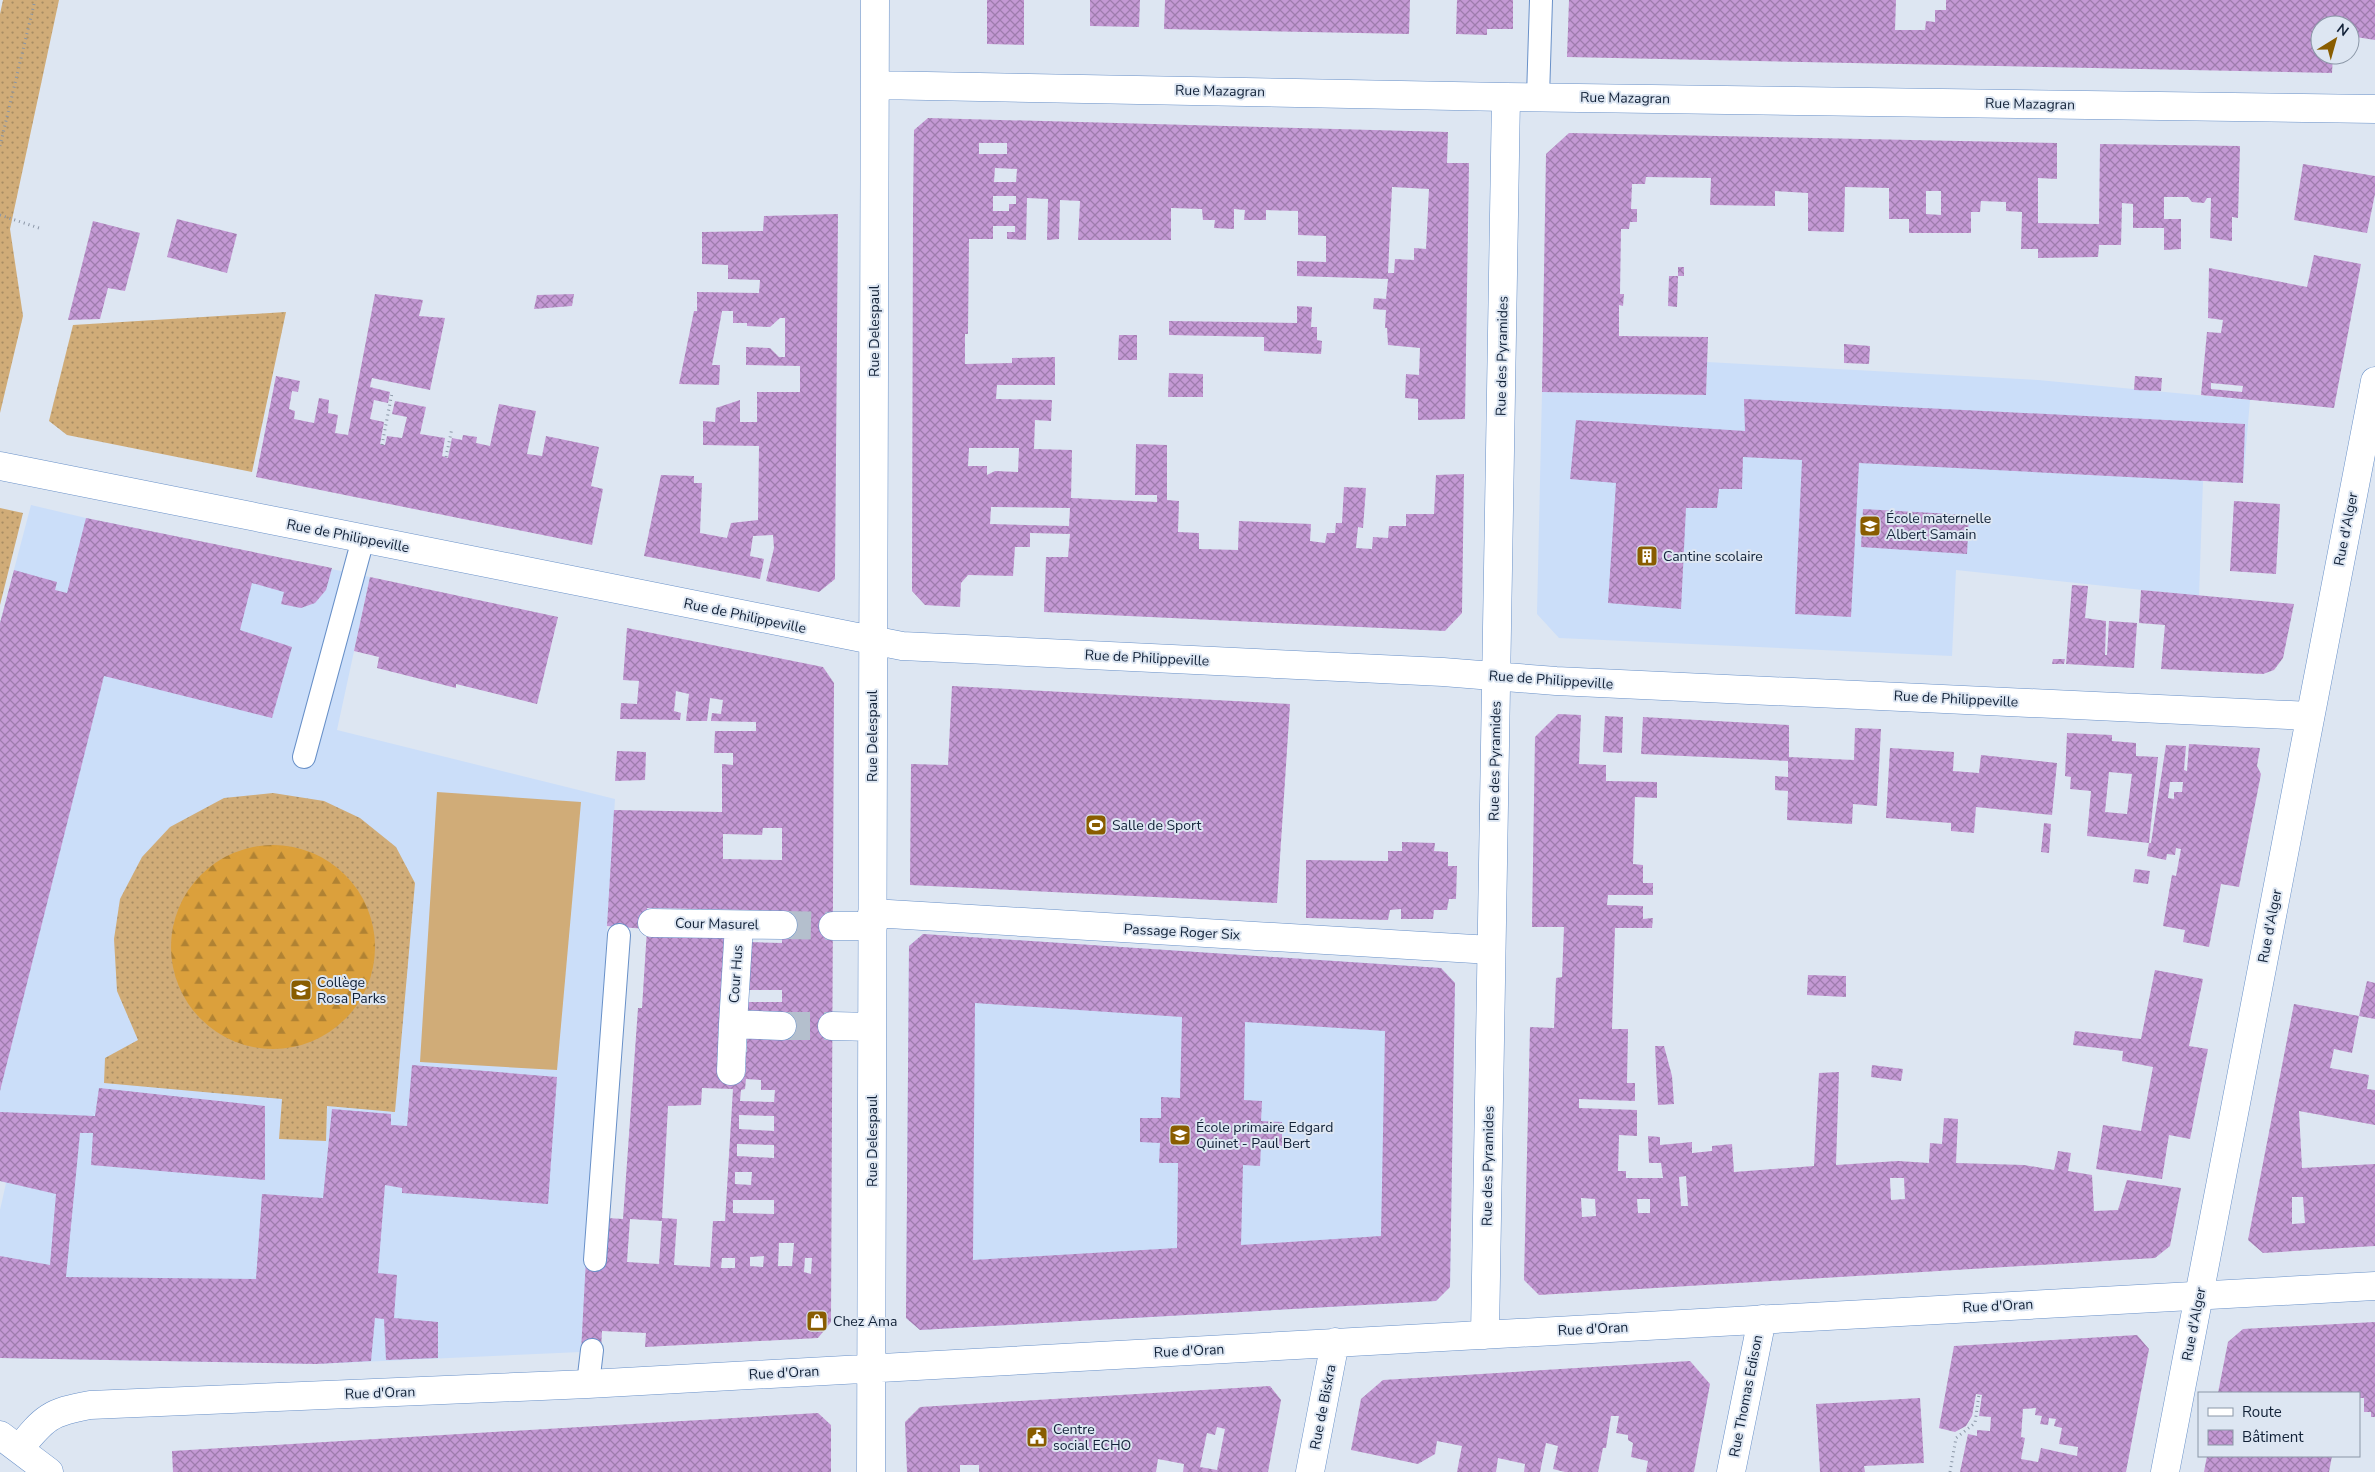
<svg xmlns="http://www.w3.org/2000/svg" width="2375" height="1472" viewBox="0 0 2375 1472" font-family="'Nunito Sans',sans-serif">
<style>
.built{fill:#cbdef9}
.grass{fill:url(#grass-dots)}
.forest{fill:url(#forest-firs)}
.pitch{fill:#d0ac78}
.building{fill:url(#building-cross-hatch);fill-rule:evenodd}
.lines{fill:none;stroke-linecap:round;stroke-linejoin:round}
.street-tunnel{stroke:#b4bfcd;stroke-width:28;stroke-dasharray:28 14;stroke-linecap:butt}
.lane-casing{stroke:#6890c8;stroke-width:24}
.street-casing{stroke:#6890c8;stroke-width:29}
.secondary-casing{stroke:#6890c8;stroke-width:29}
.path{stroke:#8a96a6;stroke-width:3;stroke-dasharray:1 4;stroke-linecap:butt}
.lane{stroke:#fff;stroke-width:22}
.street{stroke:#fff;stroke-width:28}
.secondary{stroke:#fff;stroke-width:28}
.labels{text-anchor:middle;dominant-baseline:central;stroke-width:4;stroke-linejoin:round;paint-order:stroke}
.street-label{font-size:14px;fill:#112137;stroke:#dde6f2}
.poi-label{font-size:14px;fill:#112137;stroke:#dde6f2;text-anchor:start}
</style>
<defs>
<pattern id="grass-dots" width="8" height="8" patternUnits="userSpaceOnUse" patternTransform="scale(1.25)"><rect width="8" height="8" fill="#d0ac78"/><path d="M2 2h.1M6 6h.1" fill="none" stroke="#a78c63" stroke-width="1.8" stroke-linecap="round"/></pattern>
<pattern id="forest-firs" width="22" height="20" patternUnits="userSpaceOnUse" patternTransform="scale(1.25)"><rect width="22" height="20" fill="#dba03c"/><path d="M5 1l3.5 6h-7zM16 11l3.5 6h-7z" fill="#b08233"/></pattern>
<pattern id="building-cross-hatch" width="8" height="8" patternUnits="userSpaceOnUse" patternTransform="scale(1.25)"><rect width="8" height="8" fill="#c499d4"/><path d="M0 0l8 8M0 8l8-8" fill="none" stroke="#9e7cad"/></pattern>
</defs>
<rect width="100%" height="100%" fill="#dde6f2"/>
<!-- built -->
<path class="built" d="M1707,362l331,18 212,20 -7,83 -40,-2 -4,115 -243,-26 -4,86 -393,-18 -22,-24 5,-222 164,3z
M31,505l55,13 284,59 -33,153 278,69 -34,553 -265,12 -316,-6v-148l6,-27 -6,-2v-558z
M923,934l518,34 14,15 -5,303 -14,15 -516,29 -14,-12 3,-372z"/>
<!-- grass -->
<path class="grass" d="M3,0h56l-49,229 13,87 -23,97v-399z
M286,312l-34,160 -185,-37 -18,-14 24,-96z
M0,508l23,5 -23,92z
M273,793l51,8 36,17 36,29 19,36 -20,229 -68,-6 -1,35 -47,-2 3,-40 -178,-16 1,-25 33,-18 -21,-49 -3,-52 6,-40 22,-42 28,-30 54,-29z"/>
<!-- forest -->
<path class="forest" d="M171 947a102 102 0 1 1 204 0a102 102 0 1 1-204 0Z"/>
<!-- pitch -->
<path class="pitch" d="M437,792l144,10 -24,268 -137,-8z"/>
<!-- building -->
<path class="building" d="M987,0h37v45l-37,-1z
M1090,0h50l-1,27 -49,-1z
M1165,0h245l-1,34 -245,-5z
M1457,0h56v29h-26v6l-31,-1z
M1569,0h327l-1,30h30l1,-9 9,1v-12h11v-10h429v40l-25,-4v-11h-30v30h13l-1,18 -765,-16z
M928,118l520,14 -1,31h22l-4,256 -47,1v-21l-13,-1 1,-24 13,1 1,-27 -32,-3 -1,-17h-2l1,-18 -13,-1 1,-11 12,1 2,-20 -91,-3v-15l29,1v-26l-28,-1v-24l-32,-1v10h-22l1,-10 -11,-1v20l-20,-1 1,-8h-12l-1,-11 -31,-1v32h-93l2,-39 -20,-1 -1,39 -12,1 1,-41 -21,-1 -1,42 -19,-1v-7h8v-6h-22v13h-24l-1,95h-3v30l47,-1v-5l43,-1v28h-58l-1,14 56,1 -1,21 -16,-1 -1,29 38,1 -1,48 86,4v-7h-22l1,-51 31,1v55l12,1 -1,31 21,1v16l39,1 1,-29 72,3 -1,17 15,2 2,-10h8l1,-10h6l2,-36 22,1 -3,40 -5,-1 -2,21 16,1 1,-12 15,1 1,-12h17v-12h28l2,-39 28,-1 -2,139 -17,18 -401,-19 2,-55h22l2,-23 -40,-1v14h-15l-2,29 -45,-1 -7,8 -1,24 -35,-2 -13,-14 1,-381 1,-80zM979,143h28v11h-28zM995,168l22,1 -1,13h-22zM1392,187l37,2 -3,60 -12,-1v12l-19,-1 -1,14h-6zM993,196h23v8h-7v7h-16zM969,448h50l-1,24 -23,-1 -8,4v-9h-19zM991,507l79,1 -1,18 -79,-2z
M1569,133l488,10v36l-19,-1v45l61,1 1,-80 140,2 -2,72 -6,-1v24l-22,-3 1,-40h-4l-3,5 -12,-1 -4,-5h-24v22h17v30l-17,1v-22h-31v-24l-11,-1 -1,42h-22l-1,12 -60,1v-9h-17l1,-37 -16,-1v-9l-25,-1 -1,11h-9v21h-62v-14h-20v-31l-44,-1 -1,45 -36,-1v-38l-33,-2v15l-65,-1 1,-27 -65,-1 -1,7h-13l-1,25h6v13h-7l-1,7h-8l-1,65h4l-1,12 -4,-1v31l89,1 -2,58 -164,-3 4,-238zM1926,191h15v24l-15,-1z
M2303,164l72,12v18l-8,39 -73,-13z
M838,214l-3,365 -16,13 -53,-11 8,-33 -1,-13 -20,1 -3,20 14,3 -4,20 -116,-23 17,-81 33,1v7h8l-2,50 27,5 4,-15 27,-3 1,-74 -56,-1v-24l12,1 1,-14 24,-8v22h17v-30h43v-26l-54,-1v-18l24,1 9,9h6v-39h-5l-10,9 -23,-1v-3h-14v-12h-11l-10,54h8l-1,20 -40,-1 15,-73h3v-19l62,1 1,-13 -32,-1v-14l-26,-1v-32l61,-1 1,-15z
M177,219l60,15 -10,39 -60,-16z
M93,221l47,12 -15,58 -17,-3 -8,31 -32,1z
M2314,255l47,9 -27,144 -133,-13 6,-63 14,1 2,-13 -15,-2 1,-50 98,19zM2211,383l32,3 -1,6 -31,-3z
M1678,267h6v9h-6l-1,31 -9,-1 1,-30h9z
M375,294l48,6 -4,16 26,2 -15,72 -58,-12 -2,9 20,5 -2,11 -14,-3 -4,19 14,3 -4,22 5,1 2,-9 15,2 5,-21 -15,-3 3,-13 31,6 -6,27 25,4 -3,18 6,2 4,-20 10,2 1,-5 14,2 -1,6 14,3 9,-42 37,7 -9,43 15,2 4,-20 53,11 -8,39 12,3 -11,56 -336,-68 20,-101 24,5 -2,11 -6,-1 -3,18 6,2 -1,8 20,4 5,-25 10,2 -1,13 10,2 -3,18 13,2z
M574,294l-2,12 -38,3 3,-14z
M1297,306l15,1 -1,20h6v13l5,1 -1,13 -57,-3v-14l-95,-2v-14l128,2z
M1119,335h18v25h-19z
M1844,344l26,2 -1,18 -25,-1z
M1169,373l34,1v23h-35z
M2135,376l27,2 -1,13 -27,-1z
M1744,399l501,25 -2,59 -384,-20 -8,154 -56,-3 7,-154 -59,-3 -1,32h-23l-2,19h-31l-5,101 -73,-6 8,-120 -46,-4 6,-59 169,11z
M2234,501l46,3 -4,70 -46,-3z
M1863,509l106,6 -2,39 -106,-7z
M86,518l246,50 -6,22 -11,13 -14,5 -20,-4 3,-12 -32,-9 -12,47 52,17 -20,71 -168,-42 -104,415v-468l14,-53 43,12 -2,8 12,3z
M370,577l188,40 -21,87 -81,-20v4l-79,-20 2,-11 -25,-6z
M2072,585l16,1 -3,32 21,3 -1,34h2l2,-34 28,2 -3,45 -68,-4z
M2141,590l153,14 -11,54 -9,12 -11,4 -102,-5 4,-44 -26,-2z
M627,628l196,39 11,16 -3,639 -13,16 -173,9 1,-14 -44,-2 -1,19 -20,2 5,-93 21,-41 16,1 15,-211h4l5,-79 87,1 -10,145 21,1 1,-11 -8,-1 1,-11 8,-1v-31l-7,-16 8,1v-4h34v-12h-34l2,-48 32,1v-25h-35l1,-8 -101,-2v21l-40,-3 7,-116 108,2v-48l11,1v-12h-19l1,-22h41v-9l-45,-1 1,-8 9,1 2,-14 -13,-2 -3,23h-21l3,-27 -13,-3 -2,20 7,2 -1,7 -60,-1 1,-16 16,1 2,-23 -16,-1zM763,828h19v32l-59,-1v-25l39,1zM746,1079l15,1v10h14l-1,12 -34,-1 1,-11 4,-1zM702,1088l31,1 -8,132h-12l-3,46 -36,-2 3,-46 -15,-1 6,-112 33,-1zM739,1115l35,1v15l-35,-2zM737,1144l37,1v13l-37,-2zM735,1172h17l-1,13 -16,-1zM733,1200h41v14l-41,-1zM630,1219l32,2 -3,43 -32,-2zM779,1243h15l-2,23h-14zM764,1256l-1,11 -13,-1v-9zM722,1258h13v10h-14zM805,1258h7l-1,16 -7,-2z
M2053,659h12l-1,5h-12z
M952,686l338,18 -13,199 -367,-18 1,-121 37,1z
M1558,714l23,1 -2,49 27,1v16l51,1v16l-22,-1 -2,67 10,1v18h10v12h-45l-1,10 36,1v13l10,-1 -1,10h-37l-3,101h16l-1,54h8v18l-56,-2v9l58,2v26l-18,-1 -1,36h8v7h37l-2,-15h-12l-1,-27 12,1v8l32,-3v11l20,-2v-5l20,-2 2,28 80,-6 5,-93 20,-1 -3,93 62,-4 31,2 1,-20 12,1 2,-26 14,1 -2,44 68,2 30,5 4,-19 13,2 -3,18 24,4 2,36 24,-1 9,-30 54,8 -11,58 -15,12 -616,37 -15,-15 6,-253 24,1 2,-50 6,-1 2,-50h-32l3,-190zM1686,1176l2,30h-7l-2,-29zM1890,1178h14l1,21 -14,1zM1581,1198l14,1 1,17 -14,1zM1637,1199h13v14h-12z
M1605,716l18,1 -1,36 -19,-1z
M1643,717l146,8v32l65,3 1,-32 26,1 -4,77 -24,-2 -1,20 -65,-4 1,-29 -13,-1v-14l13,1v-16l-147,-7z
M2067,733l45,2v6l24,2v13l22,1 -9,86h2l15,-98 20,1 -2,24 3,1 2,-27 71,4 -3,18 4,8 -22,113 -18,-3 -12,63 -26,-5 2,-12 -22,-4 9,-51 4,1 5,-27 -5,-1 -1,7 -8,-1 -1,6 -19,-4 2,-13 -62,-7 4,-45 -21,-2 1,-12 -6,-1zM2109,772l23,2 -5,40 -22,-2zM2170,782h13l-1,10h-8v7l-6,-1z
M1890,748l64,4 -1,19 26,2 2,-18 76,8 -5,52 -76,-8 -2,26 -23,-2v-8l-65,-5z
M617,751l29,1 -1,28 -30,1z
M2044,823l7,1 -2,29 -8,-1z
M1402,842l33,1 -1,8 14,1v14h9l-1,33h-7l-2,11h-13l-1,9h-32v-10l-11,1 -2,10 -82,-2v-58l82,1v-10h14z
M2135,869l15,2 -2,13 -15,-2z
M923,934l518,34 14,15 -5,304 -14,14 -516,29 -14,-12 3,-372zM975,1003l207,14 -2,81 -19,-1v21h-21v24l20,1 -1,20h19l-1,85 -204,12zM1245,1022l140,9 -4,205 -140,9 2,-80 17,1 1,-21 21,1v-24l-21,-1 1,-20 -18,-1z
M2155,970l48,9 -14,67 19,3 -18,90 -21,-4 -7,44 -66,-10 7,-44 38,6 12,-64 -31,-6 1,-10 -50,-6 2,-14 66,8z
M1808,975l38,1v21l-39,-2z
M2367,981l8,2v36l-16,-3z
M2294,1004l65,12 -7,37 -18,-4 -4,19 39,7 -2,14 8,1v35l-76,-14 3,57 73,-4v82l-112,7 -15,-13zM2292,1197h11l2,26 -13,1z
M1655,1046h9l8,30 2,28 -16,1z
M412,1065l145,12 -9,127 -146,-11v-5l-17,-3 -7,88 19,2 -3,43 44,4v36l-52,2 -2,-41 -9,-1 -4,43 -55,3 -316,-6v-102l50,9 6,-71 -56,-13v-69l95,4 4,-28 166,18v74l-174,-15 2,-32h-13l-14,144 190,2 6,-85 61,4 9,-89 59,5v11l16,1z
M1872,1065l31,4 -2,12 -30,-4z
M2375,1322v95h-4v-5h-7v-14h-5v-5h-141l10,-51 15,-13z
M2137,1335l12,14 -23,123h-166l8,-38 9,2v-6l13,1 1,-14 -12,-1 3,-21 -6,-1 -4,22 -6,10 -11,6 -16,-4 15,-82zM2036,1408l-1,7 7,1 -2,8 8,1 1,-7 7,1 -2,7 8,2 -3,16 19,3 -1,9 -36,-8 -3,14 -17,-3 4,-21 -4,-1 2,-28z
M1690,1361l20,23 -16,88h-48l2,-11 -17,-4 2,-14 -5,-3v-5l-12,-2 3,-17h-8l-5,32h-3l-5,24h-33l-12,-3 5,-23 -12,-3 -6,29h-16l1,-8 -27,-6 -2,14h-39l5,-26 -25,-5 -2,13 -17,10 -67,-14 10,-51 22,-19z
M1270,1386l11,14 -13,72h-85l1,-8 -26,-5 -2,13h-177v-7h-19v7h-53l-2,-50 15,-15zM1217,1427l8,2 -8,41 -17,-3 7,-34 8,2z
M1920,1398l4,65 -60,3 1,6h-45l-4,-68z
M818,1413l13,12v47h-658l-1,-21z
M2207,1456h125l-3,16h-125z"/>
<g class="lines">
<!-- street-tunnel -->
<path class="street-tunnel" d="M783,925l50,1
M782,1026h50"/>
<!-- lane casing -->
<g class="lane-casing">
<path id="lane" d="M1538,97l3,-97
M304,757l59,-218
M595,1260l24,-325
M588,1384l4,-34"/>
</g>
<!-- street casing -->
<g class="street-casing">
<path id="street" d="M875,85l631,12 869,12
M0,466l902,180 541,26 113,9 754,35
M872,913l619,37
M652,923l131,2
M833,926h40
M733,1024l6,-99
M832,1026l40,1
M731,1071l2,-47 49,2
M1485,1335l21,-1238
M0,1435l49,37
M19,1449c25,-31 31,-37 71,-44l498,-21 1787,-98
M871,1472l4,-1472
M1310,1472l25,-130
M1731,1472l31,-153"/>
</g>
<!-- secondary casing -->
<g class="secondary-casing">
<path id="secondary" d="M2165,1472l210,-1091"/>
</g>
<!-- path -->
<path class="path" d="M0,146l35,-146
M0,215l39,13
M382,445l10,-52
M446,457l6,-29
M1950,1472l6,-34 19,-15 4,-29"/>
<!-- lane -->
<use href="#lane" class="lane"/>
<!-- street -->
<use href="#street" class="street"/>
<!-- secondary -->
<use href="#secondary" class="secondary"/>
</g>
<!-- icons -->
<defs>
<g id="school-square" transform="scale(1.125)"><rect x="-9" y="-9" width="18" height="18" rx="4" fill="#895d00" stroke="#dde6f2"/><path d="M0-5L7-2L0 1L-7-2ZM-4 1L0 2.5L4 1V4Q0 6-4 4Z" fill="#fff"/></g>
<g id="building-square" transform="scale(1.125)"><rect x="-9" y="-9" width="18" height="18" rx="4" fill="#895d00" stroke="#dde6f2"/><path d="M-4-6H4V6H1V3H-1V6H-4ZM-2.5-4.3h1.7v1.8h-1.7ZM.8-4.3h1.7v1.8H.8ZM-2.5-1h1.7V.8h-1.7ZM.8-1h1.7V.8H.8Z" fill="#fff"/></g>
<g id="stadium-square" transform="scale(1.125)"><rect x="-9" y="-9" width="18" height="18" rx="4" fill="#895d00" stroke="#dde6f2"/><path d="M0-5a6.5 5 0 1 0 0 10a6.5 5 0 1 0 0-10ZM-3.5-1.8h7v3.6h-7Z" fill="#fff"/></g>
<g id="shop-square" transform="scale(1.125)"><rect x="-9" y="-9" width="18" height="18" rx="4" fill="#895d00" stroke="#dde6f2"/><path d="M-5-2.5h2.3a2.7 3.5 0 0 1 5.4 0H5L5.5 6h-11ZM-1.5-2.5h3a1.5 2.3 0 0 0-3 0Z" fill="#fff"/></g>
<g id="civic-square" transform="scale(1.125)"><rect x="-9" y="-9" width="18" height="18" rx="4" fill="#895d00" stroke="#dde6f2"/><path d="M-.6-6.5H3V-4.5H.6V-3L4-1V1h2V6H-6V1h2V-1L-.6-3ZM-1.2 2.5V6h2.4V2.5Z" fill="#fff"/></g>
</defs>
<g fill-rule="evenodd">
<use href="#school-square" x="1870" y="526"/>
<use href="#building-square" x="1647" y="556"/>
<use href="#stadium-square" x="1096" y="825"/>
<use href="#school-square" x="301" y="990"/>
<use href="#school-square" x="1180" y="1135"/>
<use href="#shop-square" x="817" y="1321"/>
<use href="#civic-square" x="1037" y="1437"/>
</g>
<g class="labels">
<!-- street labels -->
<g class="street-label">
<text transform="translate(1220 91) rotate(1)">Rue Mazagran</text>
<text transform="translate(1625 98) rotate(1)">Rue Mazagran</text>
<text transform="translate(2030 104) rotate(1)">Rue Mazagran</text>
<text transform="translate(874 331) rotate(-90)">Rue Delespaul</text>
<text transform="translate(1502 356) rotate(-89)">Rue des Pyramides</text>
<text transform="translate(2346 529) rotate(-79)">Rue d'Alger</text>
<text transform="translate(348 536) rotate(11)">Rue de Philippeville</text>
<text transform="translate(745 616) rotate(12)">Rue de Philippeville</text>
<text transform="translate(1147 658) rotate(3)">Rue de Philippeville</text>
<text transform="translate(1551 680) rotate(4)">Rue de Philippeville</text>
<text transform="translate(1956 699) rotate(3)">Rue de Philippeville</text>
<text transform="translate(872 736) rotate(-90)">Rue Delespaul</text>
<text transform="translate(1495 761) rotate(-89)">Rue des Pyramides</text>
<text transform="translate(717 924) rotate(1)">Cour Masurel</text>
<text transform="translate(2270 926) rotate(-79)">Rue d'Alger</text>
<text transform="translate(1182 932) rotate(3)">Passage Roger Six</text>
<text transform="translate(736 974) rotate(-86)">Cour Hus</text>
<text transform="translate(872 1141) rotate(-90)">Rue Delespaul</text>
<text transform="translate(1488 1166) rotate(-89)">Rue des Pyramides</text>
<text transform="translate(1998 1306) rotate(-3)">Rue d'Oran</text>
<text transform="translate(2194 1324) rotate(-79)">Rue d'Alger</text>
<text transform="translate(1593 1329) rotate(-3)">Rue d'Oran</text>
<text transform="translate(1189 1351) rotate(-3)">Rue d'Oran</text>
<text transform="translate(784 1373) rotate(-3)">Rue d'Oran</text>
<text transform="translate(380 1393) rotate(-2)">Rue d'Oran</text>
<text transform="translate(1746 1396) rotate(-79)">Rue Thomas Edison</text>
<text transform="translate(1323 1407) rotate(-79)">Rue de Biskra</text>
</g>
<!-- poi labels -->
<g class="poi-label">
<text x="1886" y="518">École maternelle<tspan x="1886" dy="16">Albert Samain</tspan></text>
<text x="1663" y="556">Cantine scolaire</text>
<text x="1112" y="825">Salle de Sport</text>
<text x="317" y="982">Collège<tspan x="317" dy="16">Rosa Parks</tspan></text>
<text x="1196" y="1127">École primaire Edgard<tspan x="1196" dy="16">Quinet - Paul Bert</tspan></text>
<text x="833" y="1321">Chez Ama</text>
<text x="1053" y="1429">Centre<tspan x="1053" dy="16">social ECHO</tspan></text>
</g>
</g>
<!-- legend -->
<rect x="2198" y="1392" width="162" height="65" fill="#dde6f2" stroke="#8b97a7"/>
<rect x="2208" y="1408" width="25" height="8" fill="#ffffff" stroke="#8b97a7"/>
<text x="2242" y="1417" font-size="15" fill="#112137">Route</text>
<rect x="2208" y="1430" width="25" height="15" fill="url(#building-cross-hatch)" stroke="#8b97a7"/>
<text x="2242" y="1442" font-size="15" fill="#112137">Bâtiment</text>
<!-- north arrow -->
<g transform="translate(2335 40) rotate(37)"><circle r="24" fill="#dde6f2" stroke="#8b97a7"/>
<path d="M0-4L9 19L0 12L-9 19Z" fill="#895d00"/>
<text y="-8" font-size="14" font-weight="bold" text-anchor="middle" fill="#112137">N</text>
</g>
</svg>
